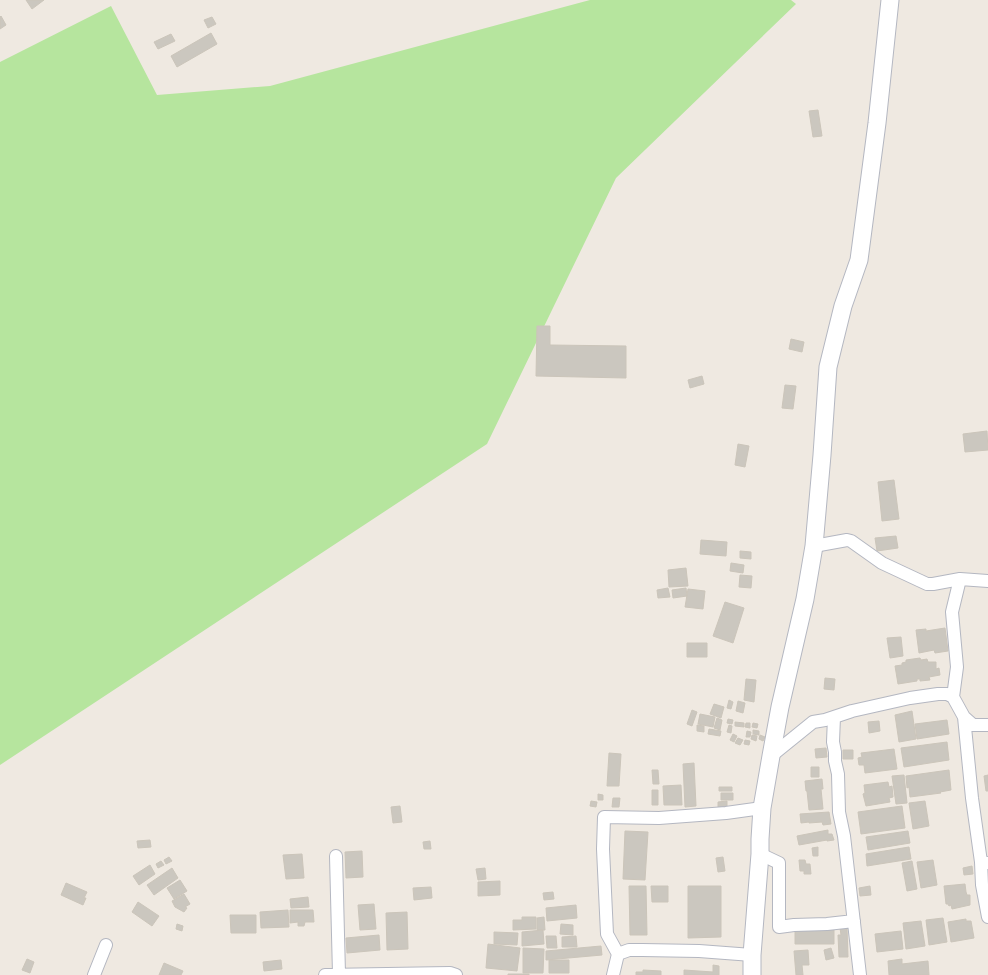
<svg xmlns="http://www.w3.org/2000/svg" width="988" height="975" viewBox="0 0 988 975" font-family="Overpass,sans-serif">
<style>
.green{fill:#b6e59e}
.building{fill:#cbc7bf;stroke:#cbc5ba}
.lines{fill:none;stroke-linecap:round;stroke-linejoin:round}
.street-casing{stroke:#b4b7c1;stroke-width:14}
.secondary-casing{stroke:#b4b7c1;stroke-width:19}
.street{stroke:#fff;stroke-width:12}
.secondary{stroke:#fff;stroke-width:17}
</style>
<rect width="100%" height="100%" fill="#efe9e1"/>
<!-- green -->
<path class="green" d="M590,0h201l5,4 -180,174 -129,266 -487,321v-703l111,-56 46,89 113,-9z"/>
<!-- building -->
<path class="building" d="M26,0h18l-12,9z
M1,16l5,9 -6,4v-12z
M212,17l4,7 -8,4 -4,-8z
M211,33l6,11 -40,23 -6,-11z
M171,34l4,7 -17,8 -4,-7z
M818,110l4,26 -9,1 -4,-26z
M537,326h13v19l76,1v32l-90,-2z
M791,339l13,3 -2,10 -13,-3z
M702,376l2,8 -14,4 -2,-8z
M785,385l11,1 -3,23 -11,-1z
M987,431l1,19 -23,2 -2,-18z
M738,444l11,2 -4,21 -10,-2z
M894,480l5,39 -17,2 -4,-39z
M896,536l2,12 -21,3 -2,-13z
M701,540l26,2 -1,14 -26,-2z
M740,551l11,1v7l-11,-1z
M731,563l13,2 -1,8 -13,-2z
M686,568l2,18 -19,1 -1,-17z
M740,575l12,1 -1,12 -12,-1z
M668,588l2,9 -12,1 -1,-8z
M686,588l1,8 -14,2 -1,-8z
M688,589l17,2 -2,18 -18,-2z
M725,602l19,6 -11,35 -20,-7z
M945,628l3,23 -13,2 -1,-3 -15,3 -3,-23 10,-1v2z
M901,637l2,19 -13,2 -3,-20z
M687,643h20v14h-20z
M920,658l1,2 6,-1 1,3h8v7l3,-1 1,7 -11,2 1,3 -10,1v-2h-3v2l-19,3 -3,-18 7,-1v-2l4,-1v-2z
M825,678l10,1 -1,11 -10,-1z
M746,679l10,1 -2,22 -10,-2z
M729,700l4,2 -2,7 -4,-1z
M738,701l7,2 -2,10 -7,-2z
M714,704l10,3 -3,11 -11,-4z
M692,710l5,2 -5,14 -5,-2z
M912,711l4,28 -17,3 -4,-27z
M700,714l15,3 -2,10 -15,-3z
M717,718l5,2 -2,10 -6,-2z
M728,719l5,1 -1,4 -5,-1z
M947,720l2,14 -32,5 -2,-15z
M879,721l1,10 -11,2 -1,-11z
M735,722l9,1v4l-9,-1z
M746,723h4v5l-5,-1z
M753,723l5,1 -1,4 -5,-1z
M697,725l7,1v6l-7,-1z
M729,725l3,1 -1,7 -4,-1z
M709,729l12,2 -1,5 -12,-2z
M753,730l6,1v4l-6,-1z
M747,731l4,1 -1,5h-4z
M733,734l4,2 -3,6 -4,-2z
M752,735l5,1 -1,5 -5,-2z
M760,735l5,2 -2,4 -4,-2z
M738,738l5,2 -3,5 -5,-2z
M745,740l5,1 -1,4 -5,-1z
M947,742l2,18 -45,7 -3,-19z
M826,748l1,9 -11,1 -1,-9z
M894,749l3,20 -32,4 -1,-8h-5l-1,-7 4,-1 -1,-4z
M843,750h10v9h-10z
M609,753l12,1 -2,32h-12z
M694,763l2,43 -11,1 -2,-43z
M811,767h8v10h-8z
M652,770h6l1,14h-6z
M949,770l2,20 -11,2 1,1 -31,4 -1,-10 -2,1 -1,-12z
M904,775l3,28 -11,1 -4,-28z
M988,775v16h-2l-2,-15z
M822,779l1,10h-2l2,20 -14,1 -2,-19h-1l-1,-10z
M888,782l1,5 3,-1 1,11 -4,1 1,4 -24,4 -3,-12 2,-1 -1,-8z
M681,785l1,20h-18l-1,-19z
M719,787h13v4h-13z
M652,790h6v15h-6z
M721,793h12v7h-12z
M598,794l5,1v5h-5z
M613,798h7l-1,9h-7z
M591,801l6,1 -1,5 -6,-1z
M727,801v6h-9v-5z
M925,801l4,25 -16,3 -4,-26z
M400,806l2,16 -9,1 -2,-16z
M902,806l3,22 -44,6 -3,-22z
M829,812l2,12 -8,1 -1,-3 -13,1v-1l-8,1 -1,-9z
M828,830v4h4l2,6 -7,1v-1l-28,5 -2,-9z
M625,831l23,1 -3,48 -22,-1z
M908,831l2,12 -42,7 -2,-13z
M150,840l1,7 -13,1 -1,-7z
M430,841l1,8h-7l-1,-7z
M818,847v9h-5l-1,-8z
M909,847l2,12 -44,7 -1,-12z
M362,851l1,26 -17,1 -1,-26z
M302,854l2,24 -18,1 -3,-24z
M169,857l3,4 -6,3 -2,-4z
M723,857l2,14 -7,1 -2,-14z
M799,860h6l1,4h4l1,10h-7v-3h-4z
M933,860l4,25 -16,3 -4,-26z
M161,861l3,4 -6,3 -2,-4z
M912,861l5,28 -10,2 -5,-28z
M150,865l5,9 -16,11 -6,-9z
M972,866l1,8 -9,1 -1,-7z
M172,868l6,10 -24,17 -7,-10z
M485,868l1,11 -8,1 -2,-11z
M180,880l7,11 -13,8 -7,-11z
M500,881v14l-22,1v-14z
M66,883l21,9 -3,6h2l-3,7 -22,-10z
M965,884l1,8 1,3h3v10l-18,4 -1,-4 -2,1 -1,-2h-2l-2,-18z
M629,886h17l1,49h-17z
M651,886h17v16h-16z
M688,886h33v51l-33,1z
M870,886l1,9 -11,1 -1,-8z
M431,887l1,11 -18,2 -1,-12z
M553,892l1,7 -10,1 -1,-7z
M184,894l6,10 -5,3 2,1 -3,4 -9,-5 -3,-6z
M308,897l1,10 -18,1 -1,-9z
M138,902l21,14 -7,10 -20,-14z
M374,904l2,25 -16,1 -2,-25z
M576,905l1,13 -30,3 -1,-13z
M288,910l1,17 -28,1 -1,-16z
M290,910h23l1,12h-9l-1,4h-6v-4l-8,1z
M407,912l1,37 -21,1 -1,-37z
M230,915h26v18h-25z
M522,917h14v12l-23,1v-10h9z
M544,917l1,13h-8v-12z
M943,918l4,24 -18,3 -3,-25z
M966,919v2h5l3,17 -23,4 -3,-20z
M921,921l4,25 -19,3 -3,-26z
M177,924l6,2 -1,5 -6,-2z
M561,924l12,1v10l-13,-1z
M840,928h7l1,29h-9l-1,-22h3z
M543,930l1,14 -22,2v-14z
M795,930h39v14h-39z
M901,931l2,18 -26,3 -2,-18z
M494,932l24,1 -1,12 -23,-1z
M379,935l1,15 -33,3 -1,-15z
M546,936h10l1,12h-10z
M576,936l1,11h-15v-10z
M488,944l32,4 -3,23 -31,-3z
M601,946l1,9 -56,5v-9z
M523,948l21,1 -1,24h-20z
M831,948l3,10 -8,2 -2,-10z
M808,950l1,15h-7l1,10h-7l-2,-24z
M27,959l7,3 -4,11 -8,-3z
M902,959v5l26,-3 1,14h-40l-1,-14z
M281,960l1,9 -18,2 -1,-9z
M549,960h20v13h-20z
M164,963l19,8 -2,4h-22z
M713,965l6,1v9h-35v-5l29,2z
M643,970l18,1v4h-25v-3h7z
M508,974h21v1h-21z"/>
<g class="lines">
<!-- street casing -->
<g class="street-casing">
<path id="street" d="M814,546l33,-6 4,1 31,22 45,21h6l27,-5 28,2
M953,697l4,-30 -5,-55 8,-33
M834,717l-1,25 2,10v9l3,13 1,38 5,24 16,139
M964,717l8,81 9,64
M771,756l42,-34 12,-2 27,-9 58,-13 28,-4h9l6,3 11,20 9,8h15
M760,854l19,9v64l15,-2 33,-1 27,-3
M336,856l3,118
M988,863l-7,-1 1,23 6,32
M618,954l-11,-20 -4,-85 1,-32 55,1 67,-5 36,-5
M94,975l12,-30
M325,975l125,-2 6,2
M613,975l5,-21 11,-4h13l57,1 53,4"/>
</g>
<!-- secondary casing -->
<g class="secondary-casing">
<path id="secondary" d="M752,975v-20l8,-101v-15l2,-31 9,-52 9,-49 25,-108 9,-53 8,-91 6,-88 15,-61 16,-46 18,-137 13,-123"/>
</g>
<!-- street -->
<use href="#street" class="street"/>
<!-- secondary -->
<use href="#secondary" class="secondary"/>
</g>
</svg>
